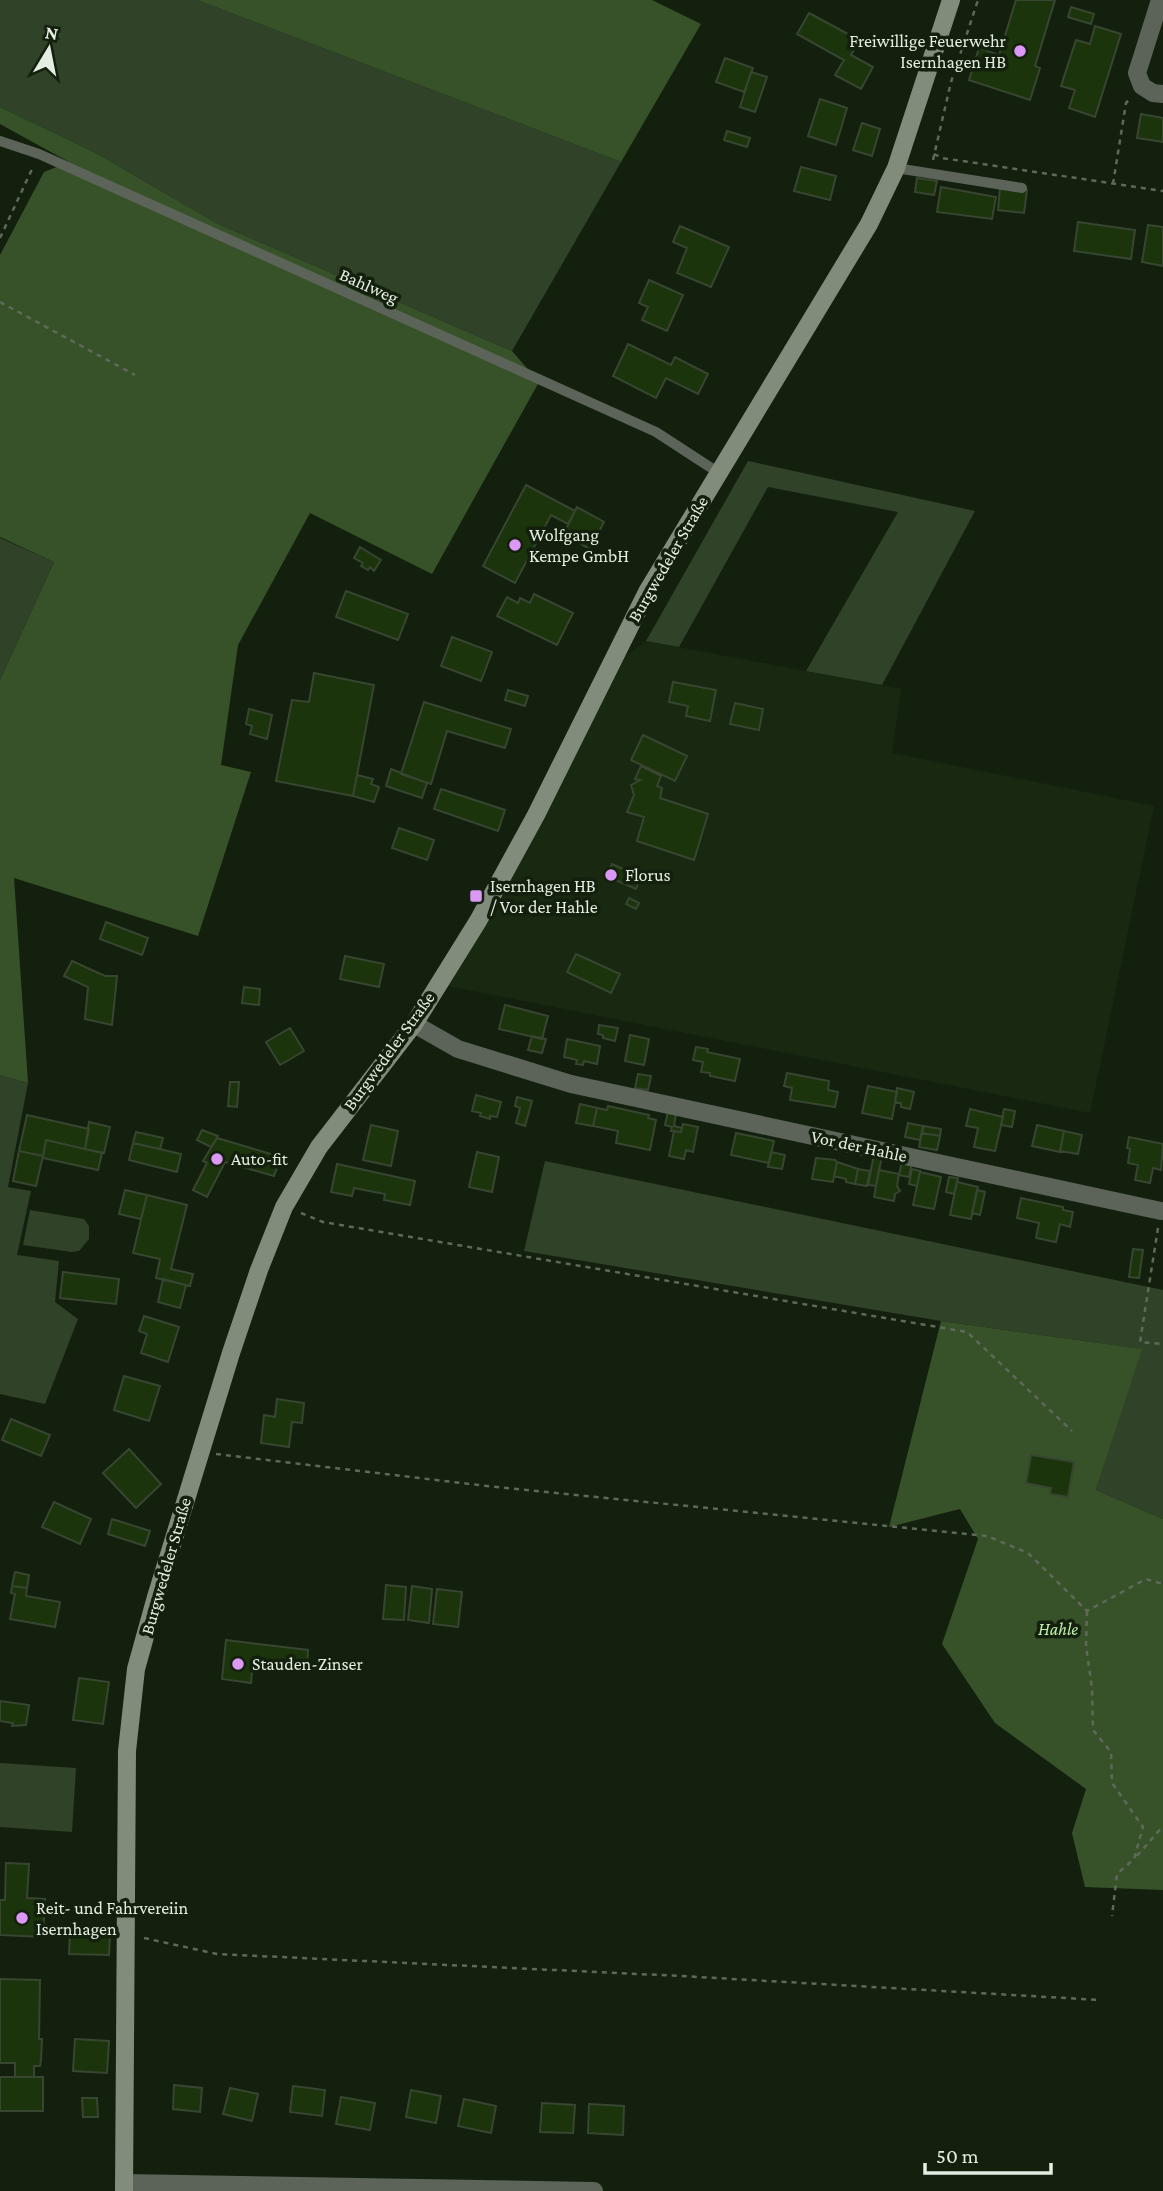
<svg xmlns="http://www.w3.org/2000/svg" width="1163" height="2191" viewBox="0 0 1163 2191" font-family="'Crimson Pro',serif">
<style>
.built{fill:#192911}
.green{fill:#304227}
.forest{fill:#375229}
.building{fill:#1b340b;stroke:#374531;stroke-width:2}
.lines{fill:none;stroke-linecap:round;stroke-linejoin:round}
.path{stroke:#5f695a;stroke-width:2.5;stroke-dasharray:5 5;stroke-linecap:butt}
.service{stroke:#5c6359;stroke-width:10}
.minor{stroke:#5c6359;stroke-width:18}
.secondary{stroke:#818c7c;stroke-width:18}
.poi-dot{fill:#db99f5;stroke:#14200e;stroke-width:2.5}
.labels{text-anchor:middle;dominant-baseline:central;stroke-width:7;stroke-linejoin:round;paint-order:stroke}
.poi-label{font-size:18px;fill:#e5eee2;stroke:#14200e;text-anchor:start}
.street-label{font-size:18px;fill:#e5eee2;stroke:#14200e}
.park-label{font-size:18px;font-style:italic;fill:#c1efab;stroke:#14200e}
</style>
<rect width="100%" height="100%" fill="#14200e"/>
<!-- built -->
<path class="built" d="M646,641l255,48 -9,64 262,53 -64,307 -642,-127 174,-327z"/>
<!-- green -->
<path class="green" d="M0,0h197l424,162 -109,189 -294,-127 -122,-71 -96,-46z
M748,461l227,50 -93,174 -76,-14 92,-159 -130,-25 -89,160 -33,-6z
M0,538l54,24 -54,118z
M0,1075l28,8 -20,104 23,4 -14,64 42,6 -4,41 23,17 -33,85 -45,-10z
M545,1161l618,129v229l-67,-29 45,-141 -200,-28 -417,-70z
M30,1210l54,9 5,7v13l-10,12 -7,1 -49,-7z
M0,1763l76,5 -4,64 -72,-5z"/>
<!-- forest -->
<path class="forest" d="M197,0h455l49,24 -80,138z
M0,107l96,46 122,71 294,127 27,31 -107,192 -122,-61 -72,132 -17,120 30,7 -53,164 -184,-58 14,205 -28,-8v-395l54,-118 -54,-25v-282l44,-83 25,-10 -69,-38z
M941,1321l201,28 -46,141 67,29v371l-78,-3 -13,-54 14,-44 -91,-66 -53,-79 36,-105 -18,-30 -71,18z"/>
<!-- building -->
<path class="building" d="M1016,0h39l-20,66 5,2 -10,32 -61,-20 10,-32 20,7z
M1071,7l23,7 -3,10 -23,-7z
M809,13l50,27 -8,15 22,12 -12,22 -26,-14 9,-15 -47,-26z
M1095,26l26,8 -26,83 -26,-9 6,-18 -14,-4 15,-46 14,4z
M725,58l28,10 -9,24 -28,-10z
M751,72l16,5 -12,35 -15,-5z
M820,99l27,9 -11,37 -28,-9z
M1141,114l22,4v24l-26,-4z
M862,123l18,6 -8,27 -19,-6z
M727,131l23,7 -3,9 -23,-7z
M801,167l35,9 -6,24 -36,-9z
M917,178l20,3 -3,14 -19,-3z
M941,187l55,10 -4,22 -55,-7z
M1000,188l27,2 -3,23 -26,-3z
M1078,222l57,8 -4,29 -57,-8z
M1148,225l15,2v39l-21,-4z
M680,226l49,21 -18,40 -34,-14 10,-25 -14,-6z
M649,280l34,15 -16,36 -25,-11 6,-13 -9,-4z
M628,344l43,21 4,-8 33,17 -10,20 -32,-16 -10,20 -43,-22z
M526,485l49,26 -7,13 -17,-9 -36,68 -32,-17z
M577,507l27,15 -14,27 -27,-14z
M360,547l21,13 -7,11 -4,-4 -2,3 -7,-4 2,-3 -9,-5z
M346,591l62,23 -10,26 -62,-23z
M534,594l39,19 -16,32 -60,-29 10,-19 11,6 2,-5 10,5z
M452,637l40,15 -11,29 -40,-15z
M314,673l60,12 -21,111 -77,-15 16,-81 17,2z
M673,682l43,8 -6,31 -24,-5 2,-10 -19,-4z
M508,690l20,6 -3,10 -20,-6z
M424,702l87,27 -6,19 -58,-17 -16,53 -30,-10z
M735,703l28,6 -4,21 -29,-6z
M249,709l23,6 -5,24 -17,-5 2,-8 -6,-2z
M643,735l44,21 -12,25 -44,-21z
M641,766l20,10 -4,10 5,2 -2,10 48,16 -14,46 -57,-19 7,-24 -17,-5 7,-17 -3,-10 9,-5 -5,-1z
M391,769l36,14 -5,15 -36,-12z
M357,775l16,4 -2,5 8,3 -5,15 -21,-6z
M441,789l64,21 -7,21 -64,-22z
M399,828l35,12 -7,20 -35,-12z
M612,864l29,13 -5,12 -30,-13z
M629,898l10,5 -3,6 -10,-5z
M106,922l42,16 -6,17 -42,-16z
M576,954l44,20 -9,19 -44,-21z
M345,956l39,8 -5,23 -39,-8z
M72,961l33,15h12l-5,49 -27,-6 3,-32 -24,-11z
M244,987l16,2 -1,16 -17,-2z
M505,1005l43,11 -6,23 -43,-10z
M599,1025l19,3 -3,13 -12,-3v-3l-5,-1z
M290,1028l14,23 -24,14 -14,-23z
M630,1035l19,4 -5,26 -19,-4z
M532,1036l14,3 -4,14 -14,-3z
M567,1039l33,7 -3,18 -13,-3 -1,4 -7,-1 1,-4 -13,-3z
M696,1047l12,2 -1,3 33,7 -5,22 -25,-5v-3l-9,-1 2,-10 -10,-2z
M787,1073l42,8 -1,9 10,2 -3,15 -45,-7 2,-12 -8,-2z
M638,1074l13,2 -3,14 -13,-2z
M230,1082h9l-2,25 -9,-1z
M868,1086l29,6 -5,27 -30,-6z
M897,1088l17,4 -4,17 -9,-2v-4l-6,-1z
M476,1095l25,7 -4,15 -7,-1v3l-10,-3 1,-3 -9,-2z
M517,1097l15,4 -7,25 -9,-3 4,-15 -5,-2z
M580,1104l17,4 -4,18 -17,-3z
M608,1106l41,9 -1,3 8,2 -6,30 -34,-7 2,-12 -25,-5 4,-18 10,2z
M970,1109l33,8 -8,34 -21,-4 4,-19 -12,-2z
M1004,1109l11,2 -3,16 -11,-2z
M668,1112l8,2 -2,12 8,2 -1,4 -10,-1 1,-4 -7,-2z
M27,1115l62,14 -4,20 -39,-9 -3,16 -24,-5z
M89,1122l21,5 -6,26 -19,-4z
M908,1123l15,3 -3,14 -15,-3z
M683,1124l15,3 -5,25 -7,-2 -2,9 -15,-3 5,-25 7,1z
M371,1125l27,6 -7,35 -28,-6z
M1037,1125l27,6 -4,21 -28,-6z
M924,1126l17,3 -1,7 -18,-3z
M202,1130l16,6 -7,11 -14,-7z
M1064,1131l18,4 -4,19 -18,-3z
M136,1132l27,6 -3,11 -27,-6z
M736,1133l38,8 -5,22 -38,-8z
M922,1133l18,3 -3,14 -18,-3z
M1129,1137l34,7 -2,26 -8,-2 -3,15 -15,-3 3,-15 -10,-2 2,-14 -3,-1z
M217,1138l64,19 -7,19 -49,-14 -18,35 -14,-7 14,-27 -4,-2z
M46,1140l56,13 -4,17 -55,-12z
M133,1143l48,11 -4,18 -48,-12z
M19,1151l24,5 -7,30 -23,-5z
M477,1152l22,5 -7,35 -23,-5z
M771,1152l14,3 -3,14 -14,-2z
M874,1154l8,2 -6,30 -8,-1z
M816,1158l19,2 2,2 -4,20 -21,-3z
M902,1161l10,2 -3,14 -10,-2z
M837,1162l21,7 -3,15 -9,-2v-3l-12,-3z
M337,1164l78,17 -5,24 -26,-5 1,-6 -31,-6 -2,8 -21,-4z
M858,1169l12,2 -3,15 -12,-2z
M912,1169l8,2 -3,15 -8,-2z
M879,1170l20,4 -2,12 3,5 -5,3 -1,7 -20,-4z
M920,1172l21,5 -7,32 -21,-4z
M949,1177l9,1 -4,16 -8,-2z
M957,1182l21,5 -7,32 -21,-4z
M125,1190l22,5 -6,24 -22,-5z
M977,1190l8,2 -5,23 -8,-2z
M147,1195l40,10 -16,64 22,5 -3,12 -34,-8 4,-19 -27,-6z
M1021,1198l42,9v3l10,2 -3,15 -10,-3 -4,18 -20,-4 3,-15 -22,-5z
M1133,1249l10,1 -4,28 -10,-1z
M63,1272l56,7 -3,25 -56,-6z
M163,1279l23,6 -6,23 -22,-6z
M144,1316l35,11 -11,35 -27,-9 6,-19 -8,-3z
M124,1376l36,10 -11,35 -35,-11z
M277,1399l27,4 -2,20 -10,-1 -3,25 -28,-4 3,-28 11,2z
M11,1419l39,16 -9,21 -39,-16z
M129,1449l32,35 -25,24 -33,-35z
M1031,1455l43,7 -6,35 -18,-3 1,-6 -25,-5z
M54,1502l37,17 -11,25 -38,-17z
M112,1519l38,12 -5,15 -37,-12z
M15,1572l14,3 -2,13 -15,-2z
M386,1585l20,2 -2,33 -21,-1z
M12,1586l15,2 -1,8 34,6 -5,25 -45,-8 5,-25 -4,-1z
M412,1586l20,3 -3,34 -21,-3z
M437,1589l25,3 -4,35 -25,-3z
M226,1640l82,10 -1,17 -54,-6 -2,22 -29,-4z
M79,1678l30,4 -6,42 -30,-4z
M0,1701l29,4 -3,20 -14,1 1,-3 -13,-2z
M6,1863l23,1 -2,34 18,1 -2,38 -43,-2v-35h5z
M70,1934l40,1 -1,20 -40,-1z
M0,1979l40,1 -1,59h3l-1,21 -1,6h-6v11h-19v-14h-15z
M75,2039l34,2 -2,32 -34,-2z
M0,2077h43v34h-43z
M174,2085l28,3 -2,24 -27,-3z
M293,2086l32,4 -3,26 -32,-4z
M230,2088l28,6 -6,27 -29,-7z
M411,2090l30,6 -5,27 -30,-6z
M341,2097l34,6 -5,27 -34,-6z
M82,2098h15l1,19h-15z
M464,2099l32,7 -5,27 -33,-7z
M542,2103l33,2 -2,28 -33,-1z
M589,2104l35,2 -1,29 -35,-2z"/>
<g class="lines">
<!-- path -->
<path class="path" d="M934,154l8,4 221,33
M933,160l18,-78 27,-82
M1113,184l13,-81 4,-4
M0,238l33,-71
M0,302l135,73
M301,1213l22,9 644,110 105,99
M1158,1228l-18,114 23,2
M216,1454l271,32 500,50 41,17 59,58 59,-32 17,5
M1087,1611l-1,35 6,42 1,42 18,22 1,31 31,44 -9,32 -17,15 -5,42
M1137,1856l26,-30
M144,1938l73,16 464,22 419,24"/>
<!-- service -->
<path class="service" d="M0,141l39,13 617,278 63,41
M896,168l126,20"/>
<!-- minor -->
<path class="minor" d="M1160,0l-23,73 5,13 11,7 10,1
M414,1024l44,25 113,35 590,127
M124,2183l470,8"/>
<!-- secondary -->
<path class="secondary" d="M124,2191l3,-440 9,-82 20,-72 75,-244 28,-83 25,-63 35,-60 95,-123 64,-103 58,-106 111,-223 222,-368 27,-56 55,-168"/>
</g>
<!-- markers -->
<g class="poi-dot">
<circle cx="1020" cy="51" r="7"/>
<circle cx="515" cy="545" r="7"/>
<circle cx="611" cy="875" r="7"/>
<rect x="469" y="889" width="14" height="14" rx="3.5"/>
<circle cx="217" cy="1159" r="7"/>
<circle cx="238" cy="1664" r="7"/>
<circle cx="22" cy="1918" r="7"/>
</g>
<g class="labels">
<!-- poi labels -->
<g class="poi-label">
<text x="1006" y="41" text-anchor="end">Freiwillige Feuerwehr<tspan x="1006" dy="21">Isernhagen HB</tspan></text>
<text x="529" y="535">Wolfgang<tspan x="529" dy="21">Kempe GmbH</tspan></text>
<text x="625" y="875">Florus</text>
<text x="490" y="886">Isernhagen HB<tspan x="490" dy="21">/ Vor der Hahle</tspan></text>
<text x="231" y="1159">Auto-fit</text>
<text x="252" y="1664">Stauden-Zinser</text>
<text x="36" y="1908">Reit- und Fahrvereiin<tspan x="36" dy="21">Isernhagen</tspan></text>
</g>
<!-- street labels -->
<g class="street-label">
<text transform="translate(369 286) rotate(24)">Bahlweg</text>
<text transform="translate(668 559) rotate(-60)">Burgwedeler Straße</text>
<text transform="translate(389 1051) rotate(-54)">Burgwedeler Straße</text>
<text transform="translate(859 1146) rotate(12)">Vor der Hahle</text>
<text transform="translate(166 1566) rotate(-74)">Burgwedeler Straße</text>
</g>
<!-- park labels -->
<g class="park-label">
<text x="1058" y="1629">Hahle</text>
</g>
</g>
<!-- north arrow -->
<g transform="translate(49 49) rotate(10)" stroke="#14200e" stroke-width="5" paint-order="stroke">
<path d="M0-5L12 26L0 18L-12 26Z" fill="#e5eee2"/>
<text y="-10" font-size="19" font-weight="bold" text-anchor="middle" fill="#e5eee2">N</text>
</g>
<!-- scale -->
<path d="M925 2163v10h126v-10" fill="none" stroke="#e5eee2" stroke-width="3.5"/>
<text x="936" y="2163" font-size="21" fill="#e5eee2" stroke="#14200e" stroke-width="5" paint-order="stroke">50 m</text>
</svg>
